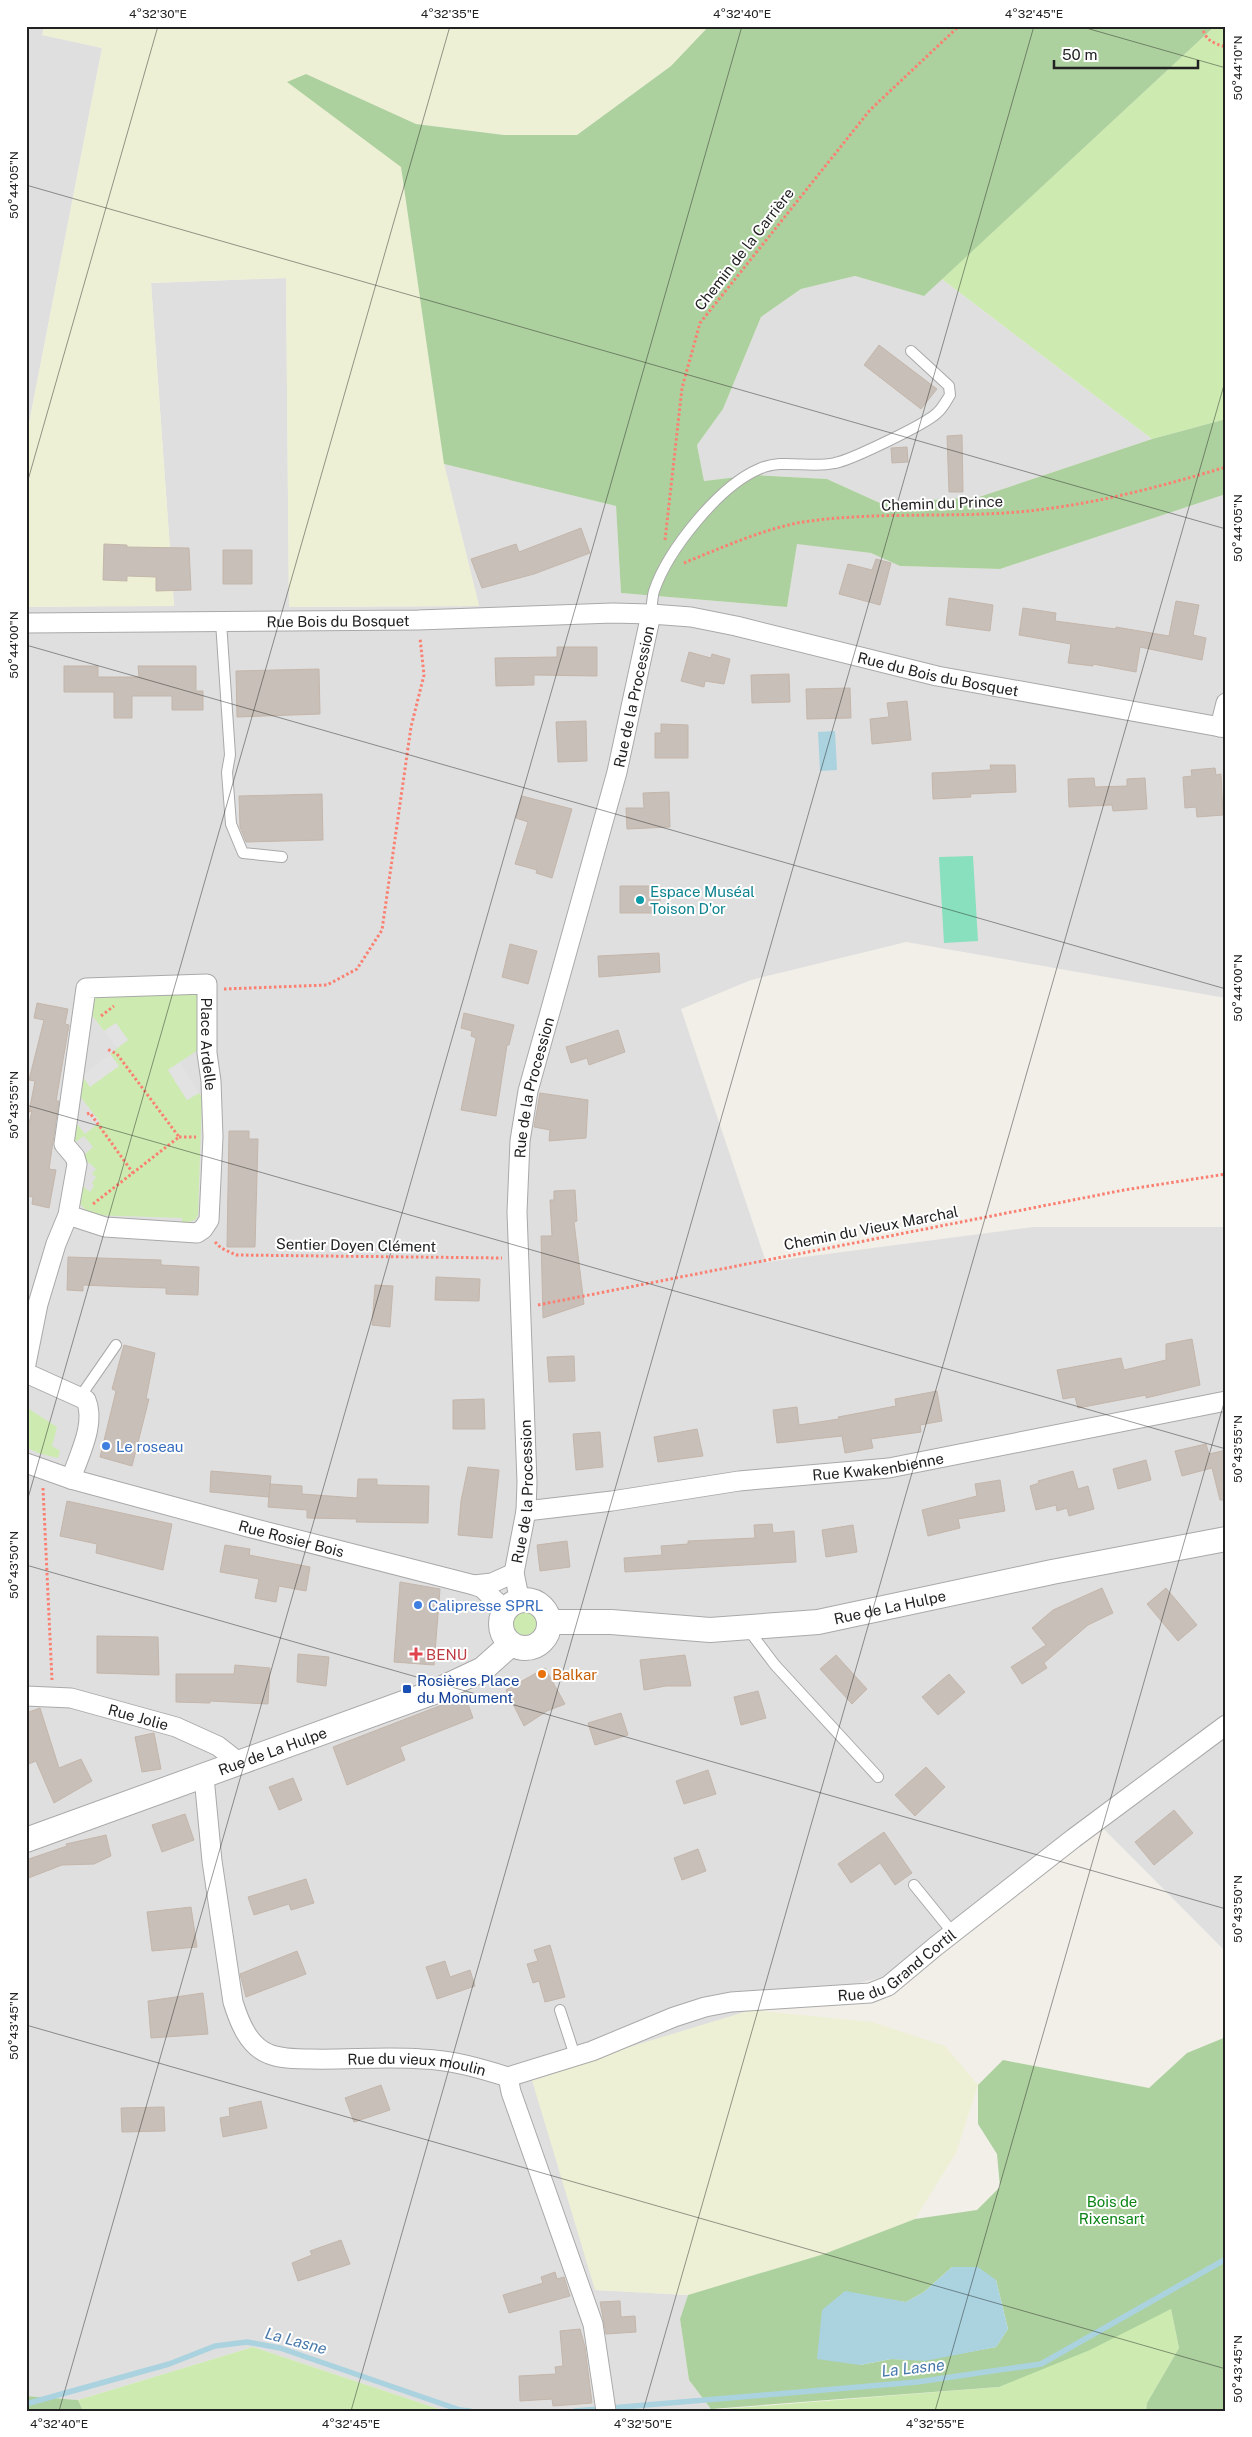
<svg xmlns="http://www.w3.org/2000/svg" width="1252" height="2437" viewBox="0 0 1252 2437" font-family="'Public Sans',sans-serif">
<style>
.residential{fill:#e0dfdf}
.farmland{fill:#eef0d5}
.grass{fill:#cdebb0}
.forest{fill:#add19e;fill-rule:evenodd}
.pitch{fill:#88e0be}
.parking{fill:#e2e2e2}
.water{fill:#aad3df}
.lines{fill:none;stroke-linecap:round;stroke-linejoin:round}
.stream{stroke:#aad3df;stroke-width:5.5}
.building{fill:#c7bfb8;stroke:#c4b6ab}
.service-casing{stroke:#a9a9a9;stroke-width:12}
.minor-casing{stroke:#a9a9a9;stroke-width:21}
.tertiary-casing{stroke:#a9a9a9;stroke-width:26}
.path{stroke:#fa8072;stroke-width:3;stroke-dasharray:2.5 2.5;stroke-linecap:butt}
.service{stroke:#fff;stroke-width:10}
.minor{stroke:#fff;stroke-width:19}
.tertiary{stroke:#fff;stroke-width:24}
.ticks{fill:none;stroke:#222;stroke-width:1;stroke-opacity:0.45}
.culture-dot{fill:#0f9aa8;stroke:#fff;stroke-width:2}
.shop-dot{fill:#3f7fe0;stroke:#fff;stroke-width:2}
.health-dot{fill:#e0444e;stroke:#fff;stroke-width:2}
.food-dot{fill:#e8710a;stroke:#fff;stroke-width:2}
.transit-dot{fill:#1a4fb4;stroke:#fff;stroke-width:2}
.labels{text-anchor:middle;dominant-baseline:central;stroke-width:4;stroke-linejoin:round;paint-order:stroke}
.street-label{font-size:15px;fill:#222;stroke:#fff}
.culture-label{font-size:15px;fill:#0d838f;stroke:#fff;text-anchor:start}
.shop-label{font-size:15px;fill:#366cbe;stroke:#fff;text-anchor:start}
.health-label{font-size:15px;fill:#be3a42;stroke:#fff;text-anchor:start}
.food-label{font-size:15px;fill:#c56008;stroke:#fff;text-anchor:start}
.transit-label{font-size:15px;fill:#164399;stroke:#fff;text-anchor:start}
.park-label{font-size:15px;fill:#0c8416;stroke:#fff}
.water-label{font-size:16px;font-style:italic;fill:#4a7aab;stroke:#fff}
.neatline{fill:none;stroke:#222;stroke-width:2}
.ticks-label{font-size:12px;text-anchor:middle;fill:#222}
</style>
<rect width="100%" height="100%" fill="#f2efe9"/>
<!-- residential -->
<path class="residential" d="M26,26h18l-1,9 59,13 -76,391z
M855,276l69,20 18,-17 210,160 -173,58 -99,6 -53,-24 -73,-4 -50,6 -7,-36 26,-36 38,-92 40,-28z
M286,278l3,329 190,-1 -35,-142 172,42 5,87 166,14 10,-64 74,10 29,13 100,3 226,-75v504l-320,-56 -155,38 -70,29 85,253 268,-35h192v725l-133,-134 -198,156 -144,36 -156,280 93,5 -8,24 9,61 22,29 -266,2 -192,-64 -175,53 -52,-4v-1789l148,-2 -23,-322z"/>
<!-- farmland -->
<path class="farmland" d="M44,26h665l-38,40 -94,69h-73l-88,-11 -110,-50 -18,8 113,85 43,297 35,142 -190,1 -3,-329 -135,5 23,323 -148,1v-168l76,-391 -60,-13z
M751,2010l121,12 73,24 33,39 -22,68 -41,66 -91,35 -136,41 -93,-5 -64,-213z"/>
<!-- grass -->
<path class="grass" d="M1215,26h11v393l-74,20 -210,-160z
M202,989l-1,59 -33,22 19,30 12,-7 3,4 -4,118 -3,5 -13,4v-6l-91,-3 -15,-15 3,-17 11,9 4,-6 -2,-3 4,-6 -4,-3 4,-5 -14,-12 11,-10 -9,-11 -10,7 -3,-16 6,-3 8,10 15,-12 -24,-31 3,-14 40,-11 -9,-12 18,-14 -12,-17 -12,8 -16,-21 4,-15z
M26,1407l31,20 -5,19 8,5 -2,7 -20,-5 -12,-6z
M513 1623a12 12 0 1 1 24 0a12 12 0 1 1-24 0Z
M1171,2309l8,39 -32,55 -1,8h-447l300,-24z
M253,2347l192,64h-362l-5,-11z"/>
<!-- forest -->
<path class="forest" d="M709,26h506l-291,270 -69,-20 -54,13 -40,28 -38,92 -26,36 7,36 50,-6 73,4 53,24 99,-6 173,-58 74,-20v75l-226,75 -100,-3 -29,-13 -74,-9 -10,63 -166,-14 -5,-87 -172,-42 -43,-297 -114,-85 19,-8 110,50 88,11h73l94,-69z
M1226,2037v374h-80l1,-8 32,-55 -8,-39 -81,41 -91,37 -288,22 -22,-29 -9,-61 8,-24 136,-41 91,-35 62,-9 23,-23 -3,-33 -19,-30v-39l25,-25 146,28 38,-35zM952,2267l44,13 12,49 -12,18 -71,13 -34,-1 -31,6 25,-66 21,3 18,-10z
M26,2396l52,4 5,11h-57z"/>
<!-- pitch -->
<path class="pitch" d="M973,856l5,85 -34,2 -5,-86z"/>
<!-- parking -->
<path class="parking" d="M116,1023l12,17 -11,8 -13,-17z
M110,1054l9,12 -29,21 -8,-11z
M180,1062l19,31 -12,7 -19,-30z"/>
<!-- water -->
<path class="water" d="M835,731l2,39 -17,1 -2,-39z
M952,2267h26l18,13 12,49 -12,18 -71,14 -34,-2 -31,6 -43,-6 5,-49 23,-19 61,11 18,-10z"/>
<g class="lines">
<!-- stream -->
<path class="stream" d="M26,2404l143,-40 46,-18 32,-4 33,6 180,62 10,1
M575,2411l342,-29 124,-18 185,-105"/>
</g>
<!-- building -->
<path class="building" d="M879,345l58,44 -16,20 -57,-44z
M962,435l1,57h-14l-2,-56z
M907,447l1,15 -16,1 -1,-15z
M581,528l9,25 -56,21 -52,14 -11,-29 45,-15 3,8z
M104,544l23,1v2l62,1 2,42 -35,1v-14l-29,-1v5l-24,-1z
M223,550h29v34h-29z
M876,559l15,4 -11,42 -41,-11 9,-30 24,6z
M949,598l44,7 -3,26 -44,-6z
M1176,601l23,4 -6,30 13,3 -4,22 -62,-13 -4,25 -43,-8v2l-25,-3 3,-19 -52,-9 4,-27 33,5 -1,8 61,8v-2l53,9z
M557,647h40v29l-63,-1v10l-38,1 -1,-28 62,-1z
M689,652l22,6 1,-4 18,5 -6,25 -19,-3 -1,6 -23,-6z
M64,666h34v11h41l-1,-11h58v25h7v19h-31v-14h-40v22h-18v-26h-50z
M319,669l1,45 -83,3 -1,-46z
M789,674l1,28 -38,1 -1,-28z
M850,688l1,30 -44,1 -1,-30z
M907,701l4,39 -39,4 -2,-25 19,-2 -2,-14z
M586,721l1,40 -29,1 -2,-40z
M661,724l27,1v33h-33v-25h6z
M990,765h25l1,27 -46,2 1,3 -38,2 -1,-26 59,-3z
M1215,768l1,7 5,-1 2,41 -26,2 -1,-10 -11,1 -2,-31 9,-1 -1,-6z
M1094,778l1,9 32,-1v-7l18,-1 2,31 -34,2 -1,-6 -43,2 -1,-28z
M669,792l1,35 -43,2 -1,-21h18l-1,-15z
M322,794l1,46 -77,2 -6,-15 -1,-31z
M522,796l50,13 -20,69 -16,-5 1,-3 -22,-6 13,-42 -12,-4z
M620,886h40v27h-40z
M510,944l27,7 -9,33 -26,-7z
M659,953l1,19 -61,5 -1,-21z
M37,1003l31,6 -3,15 4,1 -13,76h3l-10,68 7,1 -7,38 -17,-4 1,-7 -7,-1 3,-46h-3v-14l6,-25 -3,1 6,-31 -6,-1 15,-60 -10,-2z
M464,1013l50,12 -5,20h-2l-11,71 -35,-6 15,-72 -5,-2 1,-5 -11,-3z
M618,1030l7,22 -36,13 -2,-7 -16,5 -5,-16z
M540,1093l48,7 -2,38 -37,3 1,-11 -16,-3z
M229,1131h20v8h9l-3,108h-28z
M575,1190l2,31 -3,1 10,82 -41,14 -2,-82h11l-2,-36h4v-9z
M68,1257l93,3v5l38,2 -1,28 -32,-1v-6l-37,-1 -46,-2v6l-16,-1z
M436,1277l44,2 -1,22 -44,-1z
M375,1285l18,1 -3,41 -18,-2z
M1192,1339l8,46 -54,13v-3l-68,13 -3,-11 -12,2 -6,-29 64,-12 3,12 42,-10v-16z
M124,1345l31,8 -9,46h3l-17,67 -32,-9 16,-66 -4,-2z
M574,1356l1,25 -26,1 -2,-25z
M937,1391l5,30 -22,4 1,7 -50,7 2,9 -28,5 -3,-17 -65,7 -4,-33 24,-3 2,18 40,-6 -1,-2 58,-11 -1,-7z
M484,1399l1,30h-32v-29z
M697,1429l6,27 -45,6 -4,-25z
M600,1432l3,35 -27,3 -3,-36z
M1206,1444l3,10 17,-4v50h-6l-8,-32 -30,8 -7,-25z
M1146,1460l5,20 -33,9 -5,-20z
M468,1467l31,3 -7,68 -34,-3 3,-34z
M211,1471l60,5 -2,21 -59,-5z
M1073,1471l5,18 10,-3 6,23 -25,7 -2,-8 -10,3 -1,-6 -20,5 -6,-24 9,-3 -1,-2z
M358,1479h19v6l52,1 -1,37 -72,-1 1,-3 -50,-1v-8l-39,-3 2,-23 32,2v8l55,4z
M1000,1480l5,31 -47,8 2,9 -32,8 -6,-26 55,-14 -2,-12z
M67,1501l105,23 -9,46 -67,-17 1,-9 -37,-8z
M772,1524l1,9 21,-2 2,31 -171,10 -1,-14 38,-3 -1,-9 27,-2v-3l67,-3 -1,-13z
M853,1525l4,27 -31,5 -4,-27z
M567,1541l3,26 -30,4 -3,-26z
M225,1545l25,4 -1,6 61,12 -4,24 -27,-5 -3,16 -21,-4 4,-19 -39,-7z
M400,1582l40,7 -6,76 -40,-3z
M1102,1588l11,25 -25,12 -44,38 3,5 -25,16 -11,-17 35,-22 -14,-17 21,-18z
M1166,1588l31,37 -19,16 -31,-37z
M97,1636l61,1 1,38 -62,-2z
M298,1654l31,3 -3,29 -29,-4z
M685,1655l6,31h-25l-22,4 -4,-30z
M836,1655l31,34 -15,15 -32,-35z
M235,1665l35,3 -2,36 -58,-3v2l-34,-1v-28h58z
M545,1668l20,36 -18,7 -23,15 -18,-36z
M949,1674l16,18 -27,23 -16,-18z
M758,1691l8,27 -25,7 -7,-28z
M465,1696l8,22 -73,29 5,13 -58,25 -14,-38z
M40,1708l19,60 22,-9 11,22 -38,22 -18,-42 -10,4v-52z
M621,1713l7,22 -33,10 -7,-22z
M154,1733l7,36 -19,3 -7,-35z
M926,1767l19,20 -30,29 -20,-21z
M708,1770l8,24 -32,10 -8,-23z
M293,1778l9,22 -23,10 -10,-23z
M1174,1810l19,23 -39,32 -19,-23z
M185,1814l9,26 -32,12 -10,-27z
M884,1832l28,41 -17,12 -15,-22 -29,20 -13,-19z
M106,1835l5,21 -17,8 -32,1 -36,14v-19l41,-14 -1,-2z
M698,1849l8,22 -24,9 -8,-22z
M306,1879l8,24 -23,7 -2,-6 -35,11 -6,-18z
M191,1907l6,40 -45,4 -5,-39z
M550,1945l15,52 -20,5 -6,-21 -6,2 -6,-19 11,-3 -4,-11z
M297,1951l9,23 -60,23 -6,-23z
M445,1961l5,16 20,-7 5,16 -38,13 -11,-32z
M203,1993l5,41 -57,4 -3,-37z
M381,2085l9,25 -36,12 -9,-24z
M261,2101l6,27 -44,9 -3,-19 10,-2 -1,-8z
M164,2107l1,24 -43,1 -1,-24z
M341,2240l9,24 -52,17 -6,-18 20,-8 -2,-4z
M555,2272l2,7 7,-2 6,19 -61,17 -6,-18 40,-12 -2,-6z
M620,2301l1,16 14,-1 1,16 -30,2 -6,-32z
M580,2329l5,18 7,56 -39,3 -1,-7 -32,2 -1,-25 37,-2 -1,-7 8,-1 -3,-35z"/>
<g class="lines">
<!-- service casing -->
<g class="service-casing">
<path id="service" d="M651,614c1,-8 1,-16 3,-23 14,-41 65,-105 105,-122 24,-11 50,0 76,-6 16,-3 91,-39 102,-50 6,-5 9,-12 13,-18l-1,-9 -38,-35
M221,622l9,133 -3,17 4,52 12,29 39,4
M80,1397l36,-52
M747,1628l28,37 103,112
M914,1885l39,48
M560,2010l15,46"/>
</g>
<!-- minor casing -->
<g class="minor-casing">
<g id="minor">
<path id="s1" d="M26,623l392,-3 195,-7 38,1 40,3 45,9 201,50 289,52"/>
<path d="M1220,727l6,-24"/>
<path id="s2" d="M26,1364l12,-60 18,-60 12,-29 9,-51 -2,-7 -11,-13 22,-156 121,-4v69l4,28 2,56 -4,83 -6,9 -6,4 -92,-6 -37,-12"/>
<path d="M26,1373l60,27c10,24 -7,55 -15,79"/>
<path id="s3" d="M26,1463l45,16 177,48 226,58 8,3 22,21"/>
<path id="s4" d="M526,1511l86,-10 127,-20 150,-13 337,-67"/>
<path d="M474,1585l18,-2 22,-10"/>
<path id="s5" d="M520,1602l-6,-29 12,-62 1,-29 -10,-270 3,-71 8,-50 89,-319 34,-158"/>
<path id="s6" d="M26,1696l45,2 105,29 42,19 23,18"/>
<path id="s7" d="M204,1777l8,84 21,141c6,19 15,44 36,52 12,5 28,5 42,5 36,1 74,-3 111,0 30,1 57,9 86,18"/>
<path id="s8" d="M508,2077l84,-26 82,-34 31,-10 26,-5 139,-9 18,-7 48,-40 138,-108 152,-113"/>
<path d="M508,2077l3,15 82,232 13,87"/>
</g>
</g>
<!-- tertiary casing -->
<g class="tertiary-casing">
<g id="tertiary">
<circle cx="525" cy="1624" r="24"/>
<path id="s9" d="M550,1622h61l99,8 108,-8 234,-50 174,-33"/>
<path id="s10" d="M26,1840l408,-148 49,-23 28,-25"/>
</g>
</g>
<!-- path -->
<path class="path" d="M1202,26c3,14 10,17 24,21
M665,540l17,-152 18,-65 170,-213 89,-84
M684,563c34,-14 82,-35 119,-41 80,-12 162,-2 242,-13 62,-8 121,-24 181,-42
M224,989l103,-4 30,-16 25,-39 29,-203 13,-52 -4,-37
M101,1016l13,-10
M87,1114l3,-1 43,60
M179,1137h17
M93,1204l86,-67 -62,-83 -10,-5
M215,1242l6,6 15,7 266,3
M538,1305l586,-115 102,-16
M43,1488l9,192"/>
<!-- service -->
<use href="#service" class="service"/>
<!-- minor -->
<use href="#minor" class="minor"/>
<!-- tertiary -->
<use href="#tertiary" class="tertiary"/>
</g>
<!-- ticks -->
<path class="ticks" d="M1079,26l147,42M26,185l1200,344M26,487l132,-461M26,645l1200,344M26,1105l1200,344M26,1505l424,-1479M26,1565l1200,344M26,2025l1200,344M59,2411l683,-2385M351,2411l683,-2385M643,2411l583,-2033M935,2411l291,-1015"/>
<!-- markers -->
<circle class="culture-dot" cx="640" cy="900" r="5"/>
<g class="shop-dot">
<circle cx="106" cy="1446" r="5"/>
<circle cx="418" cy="1605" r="5"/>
</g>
<path class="health-dot" d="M413.5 1646.5h5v5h5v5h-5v5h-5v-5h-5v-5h5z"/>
<circle class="food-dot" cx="542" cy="1674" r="5"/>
<rect class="transit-dot" x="402" y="1684" width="10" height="10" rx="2.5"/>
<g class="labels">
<!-- street labels -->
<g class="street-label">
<text transform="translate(744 249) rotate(-52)">Chemin de la Carrière</text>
<text transform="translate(942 503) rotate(-2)">Chemin du Prince</text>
<text stroke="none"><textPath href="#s1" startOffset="312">Rue Bois du Bosquet</textPath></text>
<text stroke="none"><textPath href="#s1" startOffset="919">Rue du Bois du Bosquet</textPath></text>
<text stroke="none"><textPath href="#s5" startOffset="922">Rue de la Procession</textPath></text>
<text stroke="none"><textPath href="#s2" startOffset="570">Place Ardelle</textPath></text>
<text stroke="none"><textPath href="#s5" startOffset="518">Rue de la Procession</textPath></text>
<text transform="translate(871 1228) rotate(-11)">Chemin du Vieux Marchal</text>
<text transform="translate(356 1245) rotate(1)">Sentier Doyen Clément</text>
<text stroke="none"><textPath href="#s4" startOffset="355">Rue Kwakenbienne</textPath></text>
<text stroke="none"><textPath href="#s5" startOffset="112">Rue de la Procession</textPath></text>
<text stroke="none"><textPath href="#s3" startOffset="276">Rue Rosier Bois</textPath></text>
<text stroke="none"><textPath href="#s9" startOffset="342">Rue de La Hulpe</textPath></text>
<text stroke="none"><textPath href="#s6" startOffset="115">Rue Jolie</textPath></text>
<text stroke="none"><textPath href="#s10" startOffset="262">Rue de La Hulpe</textPath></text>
<text stroke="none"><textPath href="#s8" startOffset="411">Rue du Grand Cortil</textPath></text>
<text stroke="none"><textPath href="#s7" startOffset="441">Rue du vieux moulin</textPath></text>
</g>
<!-- culture labels -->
<g class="culture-label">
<text x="650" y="891">Espace Muséal<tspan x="650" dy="17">Toison D'or</tspan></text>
</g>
<!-- shop labels -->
<g class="shop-label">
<text x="116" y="1446">Le roseau</text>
<text x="428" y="1605">Calipresse SPRL</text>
</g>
<!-- health labels -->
<g class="health-label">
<text x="426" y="1654">BENU</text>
</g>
<!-- food labels -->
<g class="food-label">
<text x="552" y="1674">Balkar</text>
</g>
<!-- transit labels -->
<g class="transit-label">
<text x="417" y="1680">Rosières Place<tspan x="417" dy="17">du Monument</tspan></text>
</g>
<!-- park labels -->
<g class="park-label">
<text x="1112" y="2201">Bois de<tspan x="1112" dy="17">Rixensart</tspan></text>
</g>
<!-- water labels -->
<g class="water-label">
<text transform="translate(296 2341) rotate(15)">La Lasne</text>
<text transform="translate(913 2368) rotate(-6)">La Lasne</text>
</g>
</g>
<!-- border -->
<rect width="1252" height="2437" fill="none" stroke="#ffffff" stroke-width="55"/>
<!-- scale -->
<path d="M1054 60v8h144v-8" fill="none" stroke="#222222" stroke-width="2.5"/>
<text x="1062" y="60" font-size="15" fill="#222222" stroke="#ffffff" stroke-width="4" paint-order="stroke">50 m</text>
<rect x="28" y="28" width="1196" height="2382" class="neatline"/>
<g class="ticks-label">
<text x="158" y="18">4°32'30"E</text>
<text x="450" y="18">4°32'35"E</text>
<text x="742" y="18">4°32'40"E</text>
<text x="1034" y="18">4°32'45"E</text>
<text transform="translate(1238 68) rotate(-90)" y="4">50°44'10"N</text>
<text transform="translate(14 185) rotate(-90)" y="4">50°44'05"N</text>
<text transform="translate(1238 528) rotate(-90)" y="4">50°44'05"N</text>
<text transform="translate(14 645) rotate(-90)" y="4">50°44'00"N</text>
<text transform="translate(1238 988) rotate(-90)" y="4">50°44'00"N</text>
<text transform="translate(14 1105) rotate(-90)" y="4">50°43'55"N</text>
<text transform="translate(1238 1449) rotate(-90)" y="4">50°43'55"N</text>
<text transform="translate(14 1565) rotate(-90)" y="4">50°43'50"N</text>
<text transform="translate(1238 1909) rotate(-90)" y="4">50°43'50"N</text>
<text transform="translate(14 2026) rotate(-90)" y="4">50°43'45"N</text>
<text transform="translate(1238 2369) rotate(-90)" y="4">50°43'45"N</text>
<text x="59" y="2428">4°32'40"E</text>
<text x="351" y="2428">4°32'45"E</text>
<text x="643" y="2428">4°32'50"E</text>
<text x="935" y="2428">4°32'55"E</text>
</g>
</svg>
